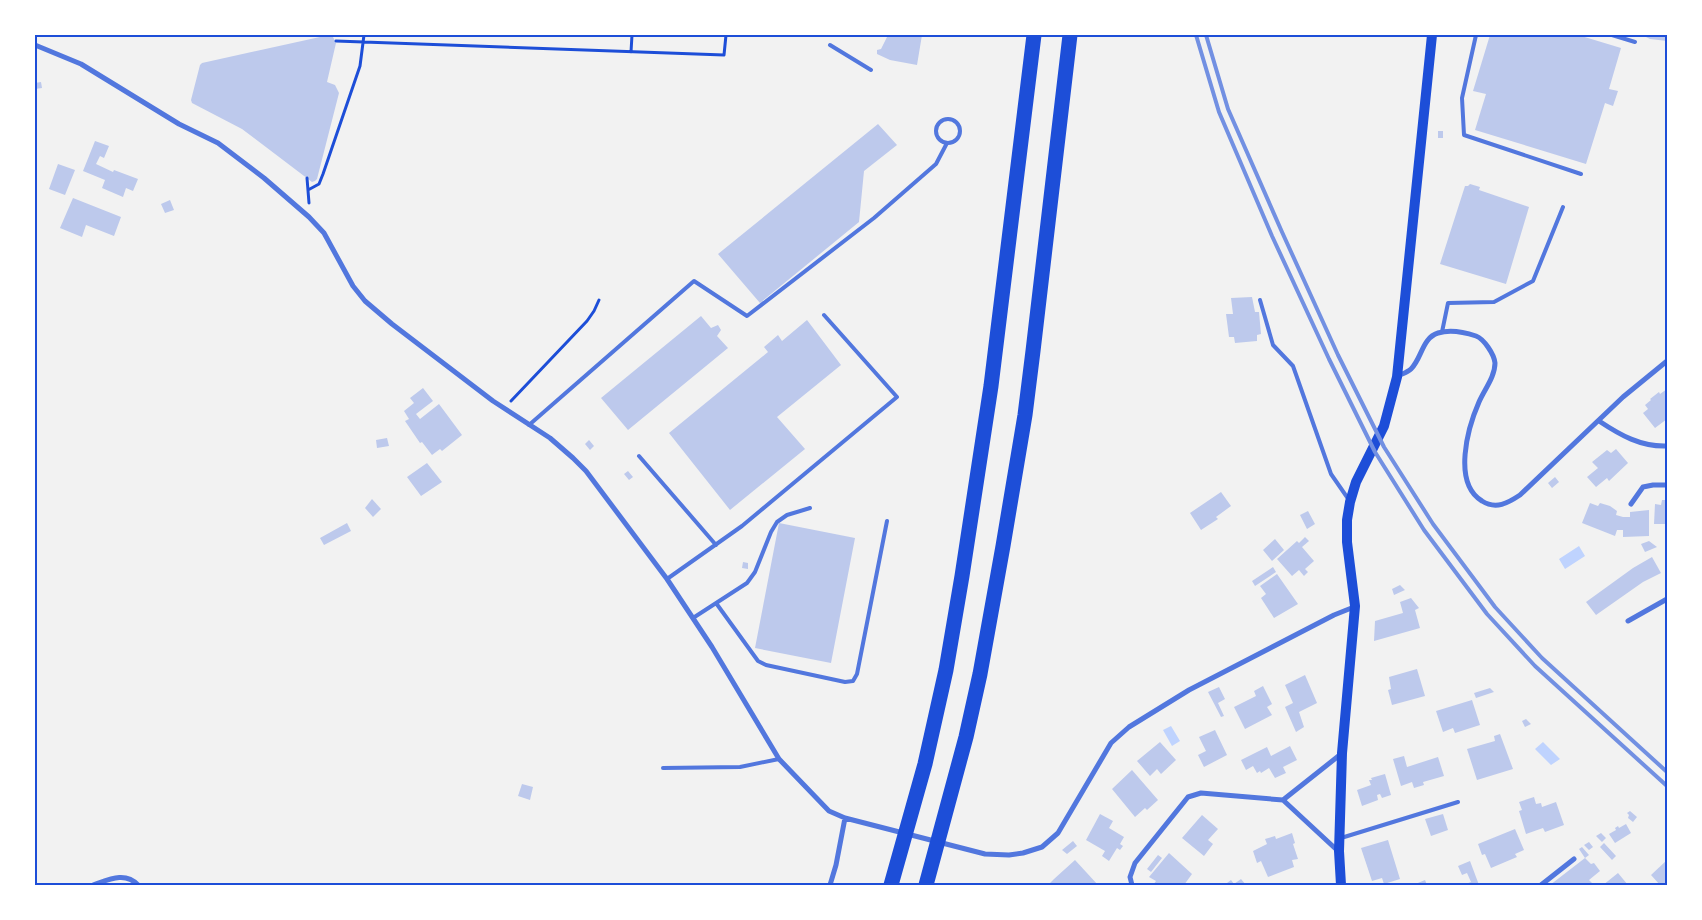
<svg xmlns="http://www.w3.org/2000/svg" width="1702" height="920" viewBox="0 0 1702 920" font-family="'IBM Plex Serif',serif">
<style>
.water{fill:#bfd3fe}
.building{fill:#bdc9ec}
.lines{fill:none;stroke-linecap:round;stroke-linejoin:round}
.path{stroke:#1d4ed8;stroke-width:3}
.service{stroke:#5277de;stroke-width:4}
.minor{stroke:#5277de;stroke-width:5}
.secondary{stroke:#1d4ed8;stroke-width:10}
.motorway{stroke:#1d4ed8;stroke-width:15}
.rail{stroke:#7290e2;stroke-width:4}
.neatline{fill:none;stroke:#1d4ed8;stroke-width:2}
</style>
<rect width="100%" height="100%" fill="#f2f2f2"/>
<!-- water -->
<path class="water" d="M1579,546l6,10 -20,13 -6,-10z
M1171,726l9,15 -8,5 -9,-16z
M1543,742l17,17 -9,6 -16,-16z"/>
<!-- building -->
<path class="building" d="M329,35l4,2 3,6 -9,39 8,3 4,8 -22,86 -2,2 -3,1 -70,-53 -50,-26 -1,-3 9,-35 2,-2z
M888,35h34l-5,30 -27,-5 -13,-6v-4l4,-1z
M1490,35h88l43,13 -12,41 9,2 -5,15 -8,-3 -19,61 -111,-34 11,-36 -13,-3z
M1642,35h25v6l-17,-2z
M41,82l1,6 -7,1v-6z
M878,124l19,21 -33,26 -5,51 -99,81 -42,-49z
M1438,131h5v7h-5z
M95,141l14,5 -5,12 -4,-2 -4,8 17,8 1,-2 24,9 -5,12 -7,-3 -3,9 -21,-9 3,-8 -22,-9z
M58,164l17,6 -10,25 -16,-6z
M1470,184l10,3 -1,3 50,17 -23,77 -66,-20 25,-78h3z
M73,198l48,19 -7,19 -28,-11 -4,12 -22,-9z
M170,200l4,10 -9,3 -4,-9z
M1252,297l3,15h4l2,22 -4,1v6l-22,2 -1,-6h-5l-3,-23h7l-2,-16z
M701,316l10,12 7,-3 3,5 -4,6 11,12 -100,82 -27,-32z
M807,320l34,45 -64,52 28,32 -75,61 -61,-77 99,-81 -4,-5 14,-12 4,6z
M423,388l10,13 -17,13 4,5 19,-15 23,31 -20,16 -2,-2 -8,6 -10,-13 -2,1 -15,-22 4,-2 -5,-8 10,-8 -4,-5z
M1667,389v30l-12,9 -12,-15 5,-4 -3,-4 6,-5 -1,-1 9,-7 1,2z
M387,438l2,8 -12,2 -1,-8z
M589,440l5,6 -4,4 -5,-6z
M1616,449l12,14 -19,18 -2,-3 -11,9 -9,-10 11,-9 -6,-6 15,-12 4,3z
M427,463l15,19 -21,14 -14,-19z
M628,471l5,6 -4,3 -5,-6z
M1555,477l4,5 -7,6 -4,-5z
M1221,492l10,14 -15,11 2,2 -17,11 -11,-17z
M372,499l9,10 -8,8 -8,-9z
M1662,500h5v24h-13l1,-20 6,1z
M1590,503l8,3 2,-3 10,3 7,5 -1,4 7,2h7v-5l19,-2v26l-26,1v-7h-6l-2,6 -33,-13z
M1308,511l7,13 -8,5 -7,-14z
M347,523l4,8 -27,14 -4,-7z
M779,523l76,15 -24,125 -76,-15z
M1305,537l4,4 -7,6 12,14 -9,8 3,3 -4,4 -5,-6 -7,6 -15,-17 20,-18 2,2z
M1275,539l9,11 -12,11 -9,-11z
M1649,541l8,6 -12,5 -4,-8z
M1652,557l9,16 -18,9 -47,33 -10,-13 47,-34z
M743,562l5,1v6l-6,-1z
M1273,567l3,5 -21,14 -3,-5z
M1277,574l21,30 -24,14 -13,-20 5,-4 -6,-8z
M1400,585l5,5 -11,5 -2,-6z
M1411,598l8,10 -4,2 5,18 -46,13 1,-20 28,-8 -3,-11z
M1417,669l8,27 -33,9 -4,-15 3,-1 -2,-12z
M1305,675l12,28 -18,9 5,15 -8,5 -11,-25 8,-4 -8,-18z
M1263,686l9,18 -5,3 5,8 -27,14 -11,-22 22,-11 -2,-5z
M1219,687l6,12 -7,4 6,13 -3,1 -13,-25z
M1490,688l4,4 -18,6 -2,-5z
M1472,700l8,25 -25,8 -2,-5 -10,4 -7,-21z
M1526,719l5,5 -6,3 -3,-6z
M1215,730l12,25 -23,12 -6,-12 8,-4 -7,-14z
M1500,734l13,35 -36,11 -10,-31 28,-8 -1,-5z
M1160,742l16,18 -15,14 -4,-5 -7,7 -13,-15z
M1290,746l7,14 -14,7 3,6 -11,5 -6,-10 -8,5 -1,-2 -3,2 -4,-7 -7,4 -5,-10 26,-13 4,9z
M1404,756l3,11 31,-10 6,19 -21,6 1,3 -10,3 -2,-6 -11,4 -8,-27z
M1132,770l26,30 -11,10 -2,-2 -10,9 -23,-28z
M1385,774l6,21 -9,3 -2,-4 -3,1 1,5 -16,6 -5,-16 14,-5 -2,-5h3l-1,-2z
M522,784l11,3 -3,13 -12,-4z
M1534,797l2,7 5,-1 1,4 14,-5 8,23 -19,7 -2,-4 -17,6 -7,-23 3,-1 -3,-8z
M1630,811l7,6 -4,5 -5,-4 1,-3 -2,-2z
M1100,814l13,7 -4,7 15,9 -4,7 3,2 -3,4 -3,-2 -8,13 -7,-5 3,-5 -19,-11z
M1443,814l5,16 -17,6 -6,-17z
M1202,815l16,14 -10,11 5,4 -9,12 -22,-18z
M1626,824l5,9 -16,10 -6,-9 7,-4 -1,-2 3,-2 1,2z
M1515,829l9,21 -9,4 2,3 -26,11 -6,-14 -3,1 -4,-11z
M1292,833l3,10 -2,1 5,15 -6,1 2,7 -26,10 -7,-16 -4,2 -4,-12 14,-7 -2,-5 10,-3 1,3z
M1601,833l5,5 -4,4 -6,-6z
M1388,840l12,39 -16,5 -2,-6 -10,3 -11,-33z
M1073,841l4,5 -10,8 -5,-4z
M1589,842l4,5 -4,3 -5,-5z
M1604,843l12,13 -4,4 -12,-13z
M1582,847l7,8 -4,3 -6,-9z
M1169,853l23,21 -8,11 -7,-2 -1,2h-23l3,-4 -7,-4z
M1158,855l4,3 -11,14 -4,-3z
M1585,858l6,6 3,-1 6,8 -11,9 4,4 -2,1h-41z
M1075,860l23,25h-50l6,-6z
M1667,860v25h-7l-9,-10z
M1470,861l9,24h-16l8,-3 -4,-9 -5,2 -4,-9z
M1618,873l10,12h-25z
M1241,879l5,6h-17l-2,-2 4,-3 3,4z
M1425,880l2,5h-14z"/>
<g class="lines">
<!-- path -->
<path class="path" d="M336,41l388,14 2,-20
M631,52l1,-17
M307,178l2,25
M308,190l11,-6 4,-10 37,-108 4,-31
M511,401l76,-80 7,-10 5,-11"/>
<!-- service -->
<path class="service" d="M1476,35l-14,63 2,37 117,39
M1612,35l23,7
M830,45l41,25
M936 131a12 12 0 1 1 24 0a12 12 0 1 1-24 0Z
M1260,300l13,45 20,21 38,108 18,26
M1442,332l6,-29 46,-1 39,-21 30,-74
M529,425l165,-144 53,35 127,-98 62,-54 11,-21
M639,456l77,89
M667,579l75,-53 155,-129 -73,-82
M716,603l42,58 8,4 79,17 8,-1 4,-7 30,-153
M693,618l54,-35 8,-11 16,-40 6,-10 10,-7 23,-7
M663,768l77,-1 39,-8
M1341,838l117,-36"/>
<!-- minor -->
<path class="minor" d="M35,45l46,19 98,60 39,19 46,35 45,39 15,16 29,53 12,15 27,23 101,77 57,37 23,20 13,13 81,108 45,68 67,112 50,52 16,7 140,36 24,1 14,-2 19,-6 16,-14 53,-90 18,-16 60,-37 145,-75 20,-8
M1398,376c4,-2 10,-4 13,-7 11,-11 11,-31 27,-36 13,-4 26,-1 38,3 8,3 18,18 19,27 0,14 -11,27 -16,39 -11,25 -27,81 3,99 14,9 26,2 38,-6l103,-98 44,-36
M1599,421c21,14 42,26 68,25
M1631,504l12,-17 10,-2h14
M1628,621l39,-22
M1283,800l58,-46
M93,885c15,-5 32,-14 45,0
M830,885l6,-20 9,-47
M1132,885l-2,-8 5,-14 53,-66 13,-4 82,7 55,51
M1541,885l33,-26"/>
<!-- secondary -->
<path class="secondary" d="M1341,885l-2,-34 3,-98 13,-147 -8,-64v-22l3,-18 6,-20 28,-56 13,-49 35,-342"/>
<!-- motorway -->
<path class="motorway" d="M891,885l34,-121 21,-94 16,-94 29,-190 43,-351
M926,885l40,-148 14,-63 23,-128 22,-131 8,-64 37,-316"/>
<!-- rail -->
<path class="rail" d="M1196,35l23,77 53,124 57,123 46,93 49,78 63,84 48,52 132,120
M1206,35l22,74 54,123 56,123 46,92 49,77 62,83 47,51 125,114"/>
</g>
<!-- border -->
<rect width="1702" height="920" fill="none" stroke="#ffffff" stroke-width="72"/>
<rect x="36" y="36" width="1630" height="848" class="neatline"/>
</svg>
